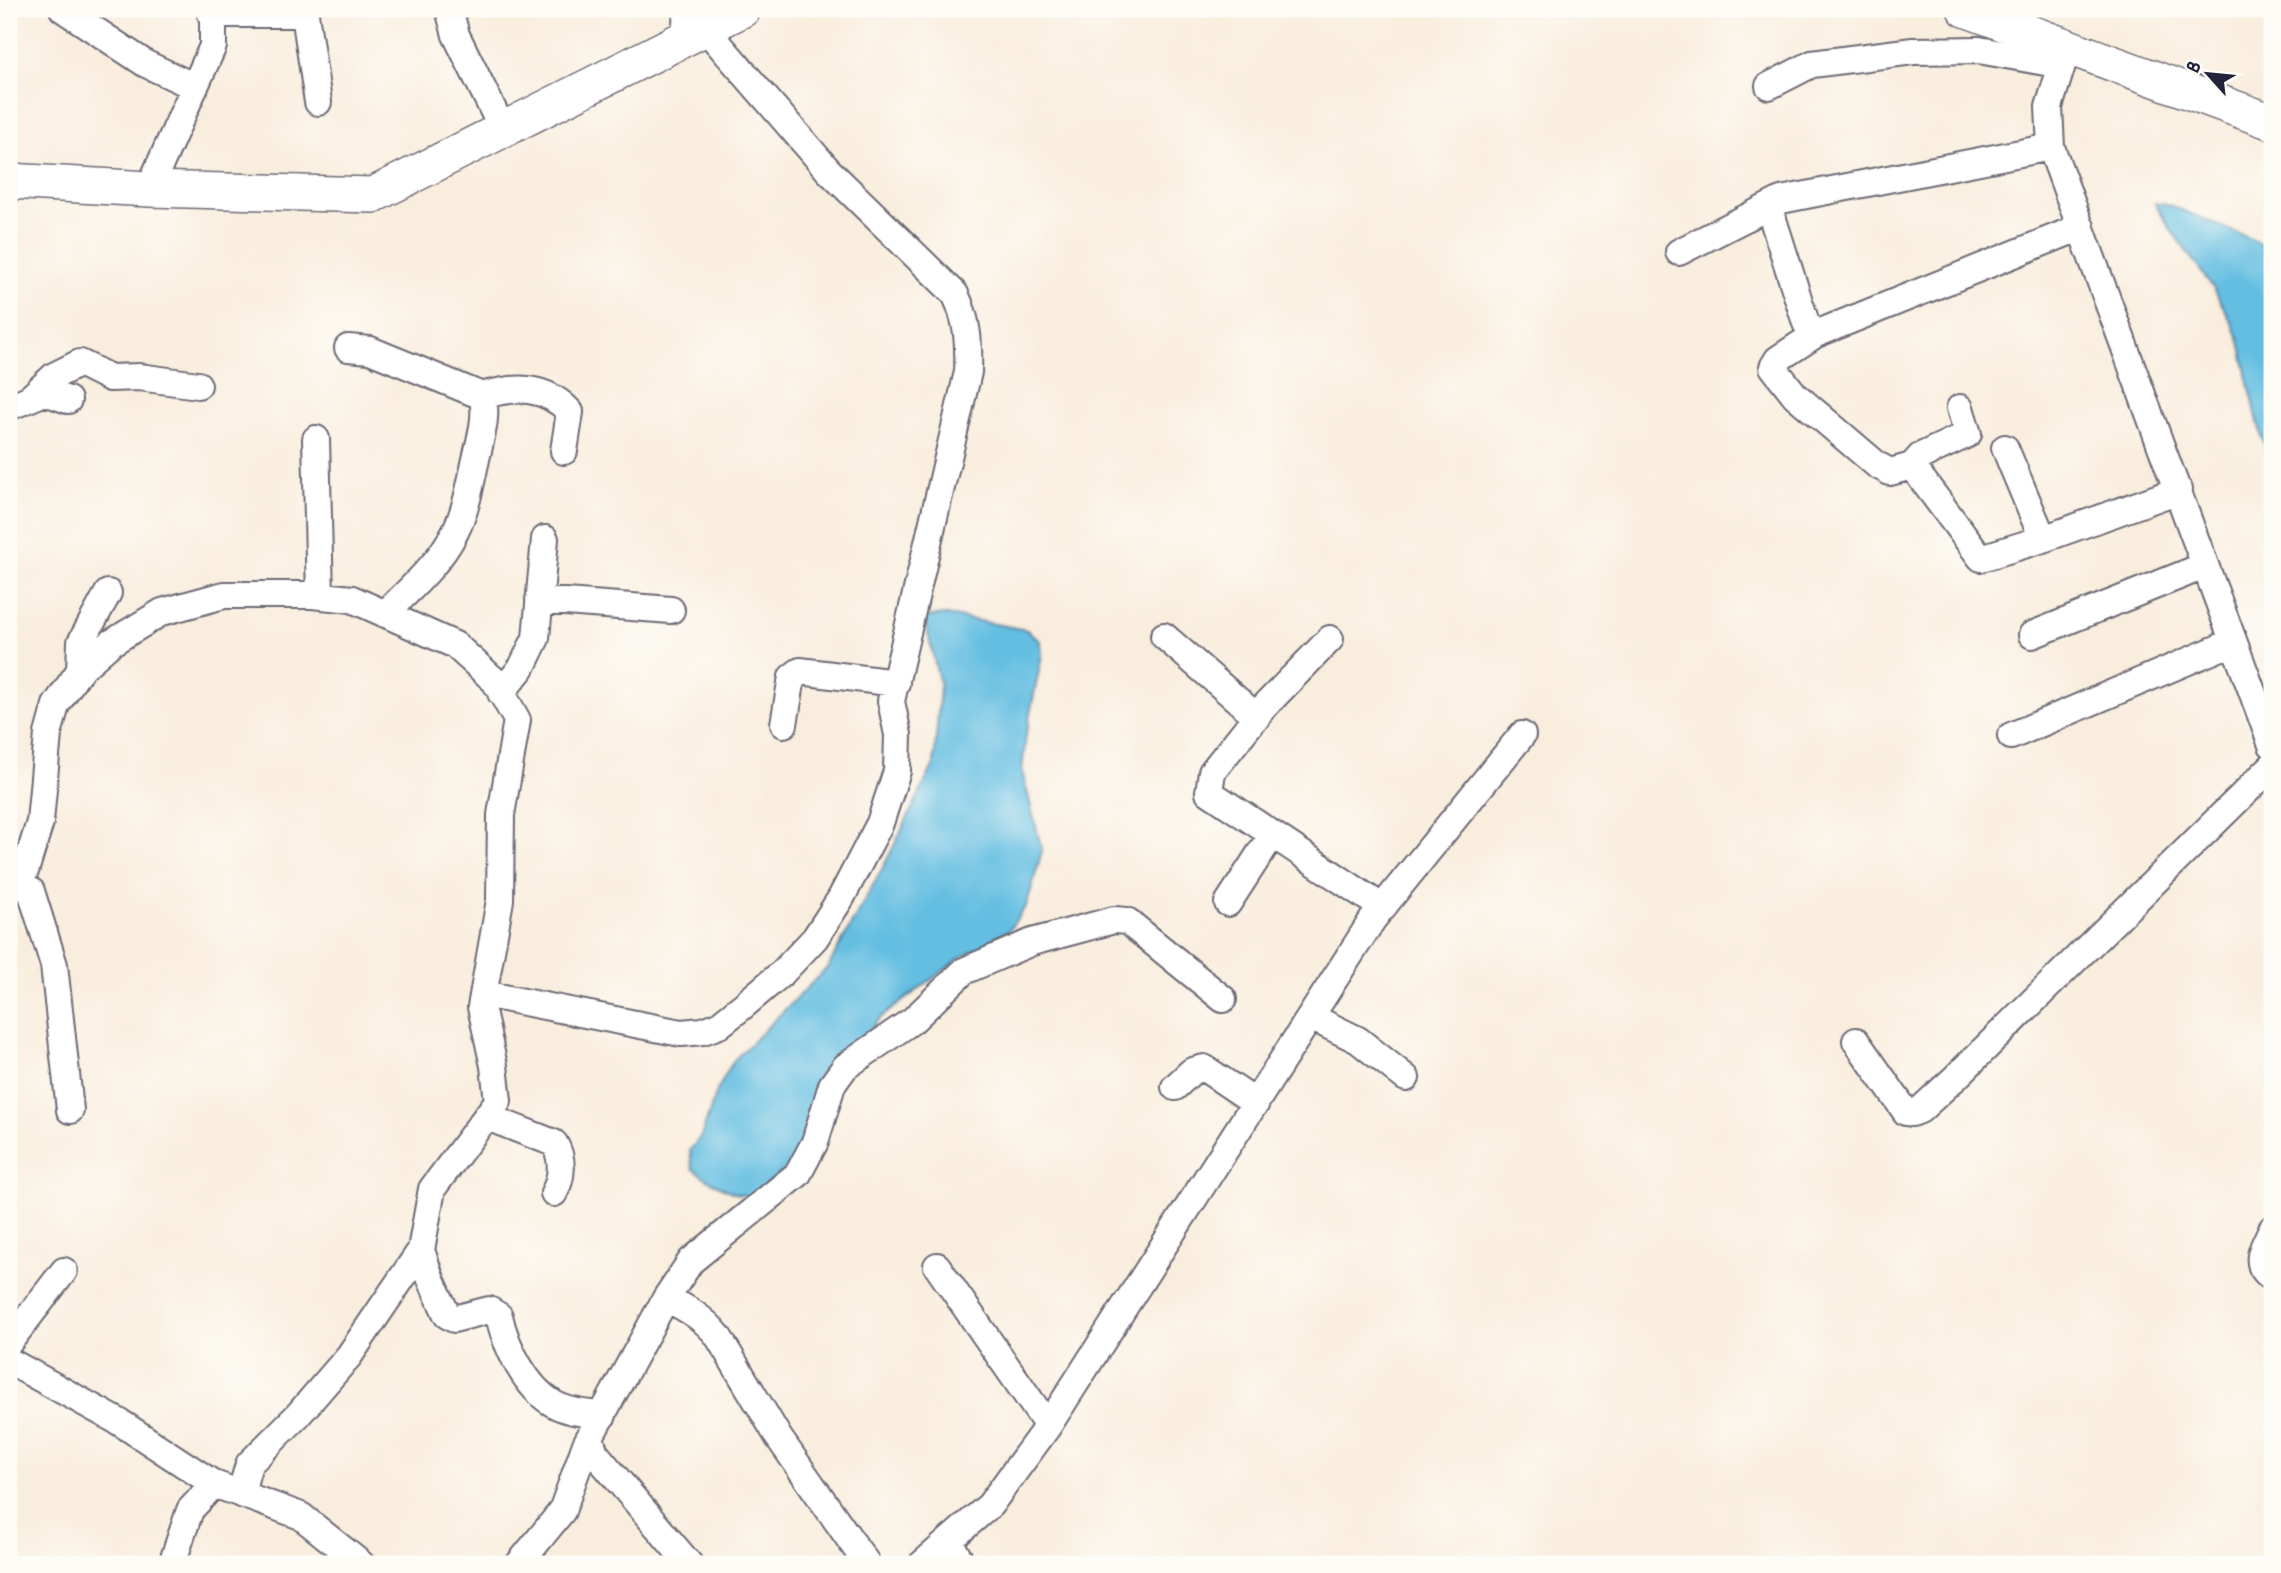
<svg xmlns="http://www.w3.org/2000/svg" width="2281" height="1573" viewBox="0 0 2281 1573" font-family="'Patrick Hand',sans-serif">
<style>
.water{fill:#63bee1;stroke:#42708e;stroke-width:2}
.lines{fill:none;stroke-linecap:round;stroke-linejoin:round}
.minor-casing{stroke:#6d6974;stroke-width:30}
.major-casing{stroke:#6d6974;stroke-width:38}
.minor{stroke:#fff;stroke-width:26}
.major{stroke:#fff;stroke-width:35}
</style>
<rect width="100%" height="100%" fill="#fdfcf7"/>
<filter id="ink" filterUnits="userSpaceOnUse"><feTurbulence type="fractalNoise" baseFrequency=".0143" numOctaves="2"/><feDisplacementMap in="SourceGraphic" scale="14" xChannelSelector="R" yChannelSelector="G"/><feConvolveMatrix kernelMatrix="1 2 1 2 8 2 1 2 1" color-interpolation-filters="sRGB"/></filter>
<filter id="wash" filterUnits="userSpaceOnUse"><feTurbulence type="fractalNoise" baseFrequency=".00686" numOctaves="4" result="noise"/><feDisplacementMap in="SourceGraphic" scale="28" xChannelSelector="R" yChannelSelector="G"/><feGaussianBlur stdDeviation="1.57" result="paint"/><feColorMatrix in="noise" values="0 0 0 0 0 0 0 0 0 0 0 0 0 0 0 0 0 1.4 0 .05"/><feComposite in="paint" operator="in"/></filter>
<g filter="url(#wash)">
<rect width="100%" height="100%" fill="#f9eddd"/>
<!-- water -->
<path class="water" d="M2155,203l17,3 84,35 16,13v217l-14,-48 -19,-86 -25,-48 -43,-59z
M946,615l81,15 13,11 2,14 -16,79 -4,37 20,80 -15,53 -18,26 -49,28 -81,61 -50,57 -24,77 -54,44c-23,-4 -41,-15 -59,-29l-2,-18 11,-14 16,-45 16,-30 95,-94 60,-109 46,-94 6,-79 -16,-68z"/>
</g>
<g filter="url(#ink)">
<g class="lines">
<!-- minor casing -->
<g class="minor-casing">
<path id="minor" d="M63,9l83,55 49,23
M449,9l7,26 47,95
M211,14h94l13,88
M685,38l2,-29
M2070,48l-8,17 -13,42 2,40c74,200 146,399 221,598
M1769,86l43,-22 101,-13 66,-1 83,15
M149,189l64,-143v-27l-4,-10
M1769,207l37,116 10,11
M1679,252l102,-52 270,-53
M348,348l22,2 112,46c6,17 -1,41 -5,59 -6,25 -10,54 -22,77 -16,32 -45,57 -70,82
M482,396c33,-10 63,-11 88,16l-6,39
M31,397l23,-21 26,-13 30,15 29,-1 59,8
M9,407l36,-15 23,8
M1960,408l8,26 -47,22 -9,10 69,92 62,-19
M316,439l4,157
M2005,448l38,91 136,-49
M1912,466l-22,6 -13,-7 -82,-70 -22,-28 5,-8 38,-25 265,-107
M539,600l132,10
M2032,635l172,-69
M1164,636l93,81
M1330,639l-68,70 -50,63 -3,20 174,116
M80,670l1,-28 27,-49
M501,693l21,-26 14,-29 9,-99
M784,724l8,-47 8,-6 96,12
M2011,736l222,-94
M17,883l14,8 23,74 16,145
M9,886l8,-3 8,-12 15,-49 8,-88 8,-29 24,-35 31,-27 51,-31 62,-17h88l40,4 103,46 40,36 22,39 -16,95 -1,85 -19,107 13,59 4,35 -66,88 -11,61 -72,106 -51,59 -49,49 -8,28
M1228,903l44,-68
M484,994l197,39 22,-2 16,-6 25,-20 39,-33 32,-34 26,-40 39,-75 17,-52 1,-36 -7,-34 77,-329c1,-28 0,-52 -13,-78l-127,-124 -123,-142
M1311,1017l47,23 48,38
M1856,1041l50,71 6,1 8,-3 36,-33 316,-311
M1175,1087l17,-16 12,-3 52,35
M487,1117l67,26c10,16 8,35 0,50
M2272,1229c-8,17 -21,35 0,48
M421,1250l9,27 17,38 7,4 35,-9 10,6c7,31 27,72 55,88 14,8 33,10 49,11
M937,1266l111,160
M666,1298c20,10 38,20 52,38l61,102 88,126
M9,1342l55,-71
M9,1361l112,62 93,61 87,32 60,48
M590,1438l5,15 94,111
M949,1541l13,23
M172,1564l18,-54 24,-26
M519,1564l43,-53 24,-67 80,-146 25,-37 107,-87 17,-32 17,-57 13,-18 68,-47 51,-49 68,-29 82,-22 13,1 96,78
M922,1564l68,-59 58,-79 325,-507 149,-184"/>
</g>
<!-- major casing -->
<g class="major-casing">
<path id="major" d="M1965,9l307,113
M9,181l140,8 224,6 370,-186"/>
</g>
<!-- minor -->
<use href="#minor" class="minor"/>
<!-- major -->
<use href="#major" class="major"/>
</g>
</g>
<!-- margin -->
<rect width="2281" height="1573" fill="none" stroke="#fdfcf7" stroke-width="35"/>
<!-- north arrow -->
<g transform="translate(2208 74) rotate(297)" stroke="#fdfcf7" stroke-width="5" paint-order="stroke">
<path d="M0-5L12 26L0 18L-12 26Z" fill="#22223b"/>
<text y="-10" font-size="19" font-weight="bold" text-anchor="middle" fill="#22223b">B</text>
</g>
</svg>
